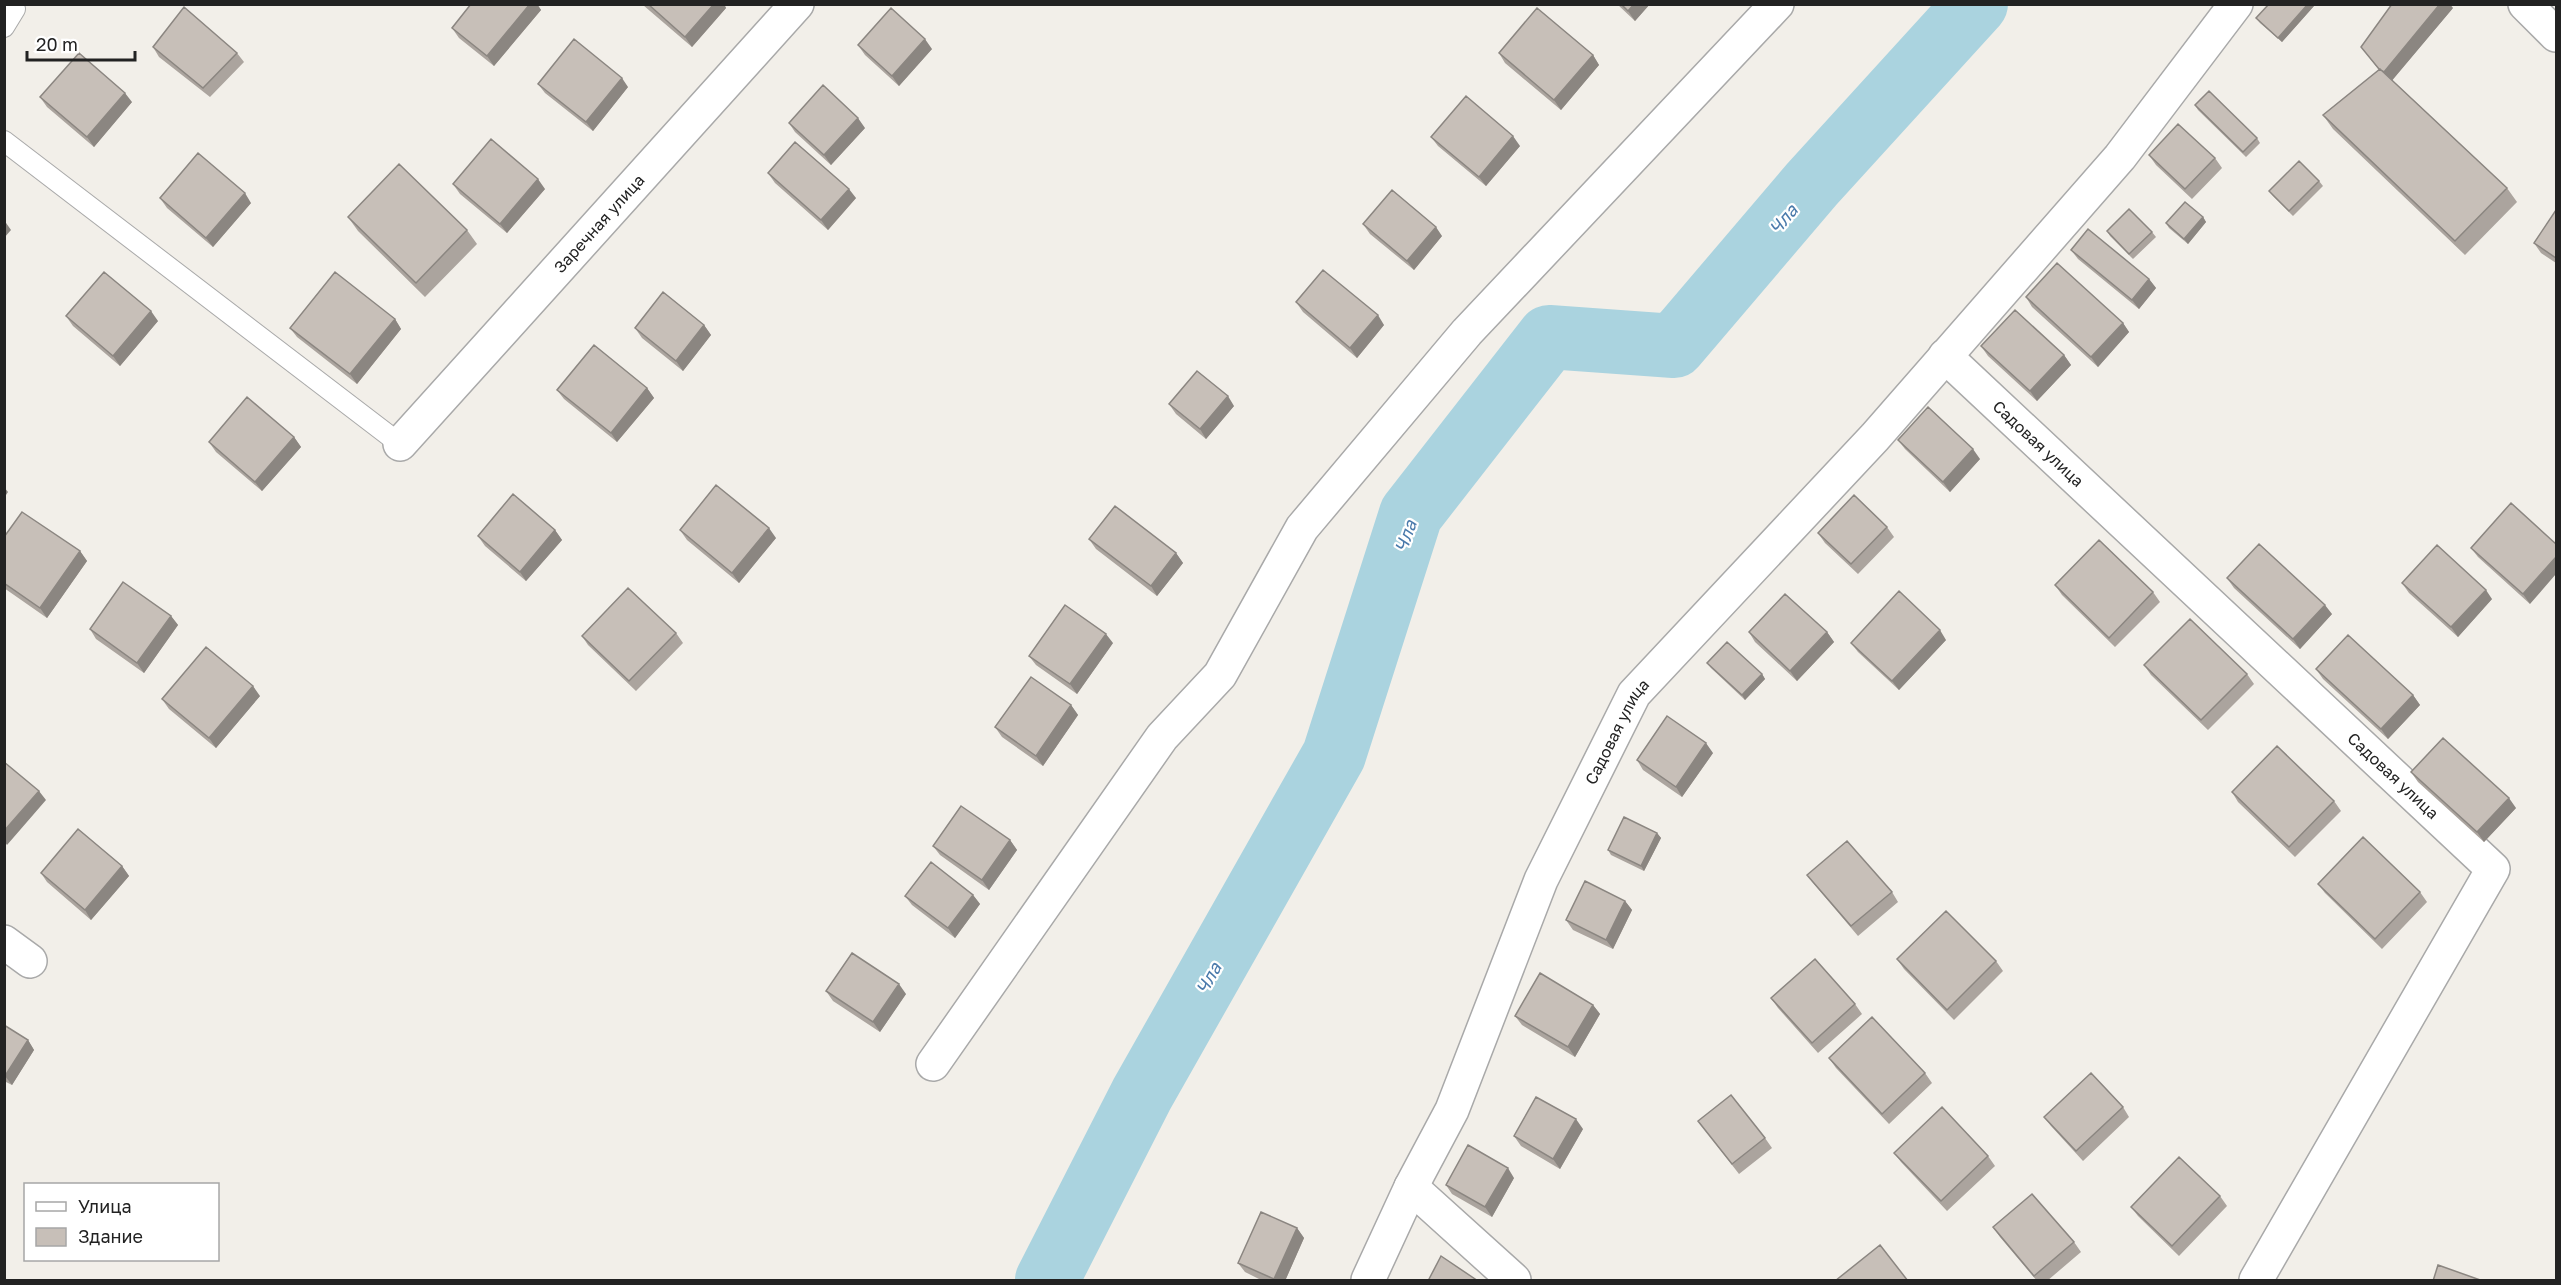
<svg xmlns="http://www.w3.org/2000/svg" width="2561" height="1285" viewBox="0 0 2561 1285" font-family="'Golos Text',sans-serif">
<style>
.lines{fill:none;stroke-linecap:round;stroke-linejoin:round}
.river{stroke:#aad3df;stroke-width:64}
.service-casing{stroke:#a9a9a9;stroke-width:22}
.minor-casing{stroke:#a9a9a9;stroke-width:36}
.service{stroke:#fff;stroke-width:20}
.minor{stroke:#fff;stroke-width:33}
.wall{fill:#aba49e}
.shaded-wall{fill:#8b8681}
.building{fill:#c7bfb8;stroke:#8b8681;stroke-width:1.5}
.labels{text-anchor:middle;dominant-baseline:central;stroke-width:4.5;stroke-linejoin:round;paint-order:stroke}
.street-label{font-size:16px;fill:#222;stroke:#fff}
.water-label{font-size:18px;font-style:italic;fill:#4a7aab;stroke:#fff}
</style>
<rect width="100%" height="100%" fill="#f2efe9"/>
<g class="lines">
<!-- river -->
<path class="river" d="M1047,1280l95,-186 192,-339 77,-241 138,-177 125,9 138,-162 164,-180"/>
<!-- service casing -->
<g class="service-casing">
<path id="service" d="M4,27l11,-18 -8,-5
M4,141l396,303"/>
</g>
<!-- minor casing -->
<g class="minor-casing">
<g id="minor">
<path d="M2525,4l31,31"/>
<path id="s1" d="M1945,356l548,513 -237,411"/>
<path id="s2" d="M400,444l397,-440"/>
<path d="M4,942l26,19"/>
<path d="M933,1064l229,-327 58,-62 82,-147 165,-196 310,-328"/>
<path d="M1411,1187l103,93"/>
<path id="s3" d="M1368,1280l43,-93 41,-77 89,-230 93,-186 241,-257 245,-280 116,-153"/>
</g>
</g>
<!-- service -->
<use href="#service" class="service"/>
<!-- minor -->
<use href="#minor" class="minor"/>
</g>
<!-- wall -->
<path class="wall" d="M471,4h66l4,6 -47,56 -35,-28 -7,-10z
M724,4l2,4 -34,39 -49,-42z
M1617,4h33l-15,17z
M2314,6l-32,36 -22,-19 -4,-5z
M2453,8l-61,72 115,108 10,14 -52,53 -132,-126 -10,-14 56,-45 -18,-23z
M858,45l74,4 -33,37 -34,-31z
M153,47l84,6 7,9 -34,35 -51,-40z
M1499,53l94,2 6,10 -38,45 -56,-47z
M538,84l90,3 -35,44 -48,-38z
M40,97l92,5 -38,45 -47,-40z
M2195,105l62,33 3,5 -14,14 -48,-47z
M789,123l76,5 -34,37 -36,-33z
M1431,137l89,9 -34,40 -48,-40z
M2149,155l66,3 7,10 -30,31 -36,-34z
M768,173l88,25 -28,32 -53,-47z
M2319,181l4,5 -30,30 -20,-20 -4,-5z
M453,184l92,5 -38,44 -47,-39z
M160,198l91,5 -38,44 -46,-39z
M2556,210v53l-15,-10 -7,-10z
M348,217l119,13 10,14 -52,53 -67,-66z
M2203,217l3,5 -18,22 -19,-16 -3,-5z
M1363,224l79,12 -28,34 -44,-36z
M2107,231l45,1 4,5 -23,22 -23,-23z
M2071,250l78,29 7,9 -17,21 -61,-50z
M2026,297l97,26 6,9 -31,35 -66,-60z
M1296,302l88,23 -27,33 -54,-46z
M66,316l92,5 -38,45 -47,-40z
M395,319l6,10 -44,55 -60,-47 -7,-9z
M704,325l7,10 -28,36 -41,-33 -7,-10z
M1981,346l83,9 7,10 -34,36 -49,-45z
M647,388l7,10 -37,44 -53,-43 -7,-9z
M1169,404l65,2 -28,33 -30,-25z
M294,437l7,10 -39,44 -46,-39 -7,-10z
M1898,440l82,19 -30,33 -45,-43z
M2511,503l19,101 -52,-47 -7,-9z
M1887,527l7,10 -36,37 -33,-31 -7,-10z
M555,530l7,10 -36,41 -41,-35 -7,-10z
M680,530l96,8 -37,45 -52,-43z
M4,537l76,14 7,10 -40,57 -43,-30z
M1089,539l87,14 7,10 -26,33 -61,-47z
M2227,578l105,36 -32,35 -66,-61z
M2402,583l90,16 -34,38 -49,-44z
M2055,585l98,7 7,10 -45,45 -53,-52z
M171,616l7,9 -34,48 -48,-34 -6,-10z
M1749,632h78l7,10 -37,39 -42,-39z
M676,633l7,10 -47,48 -48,-46 -6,-9z
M1946,640l-47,50 -41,-38 -7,-9z
M1113,643l-36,51 -41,-29 -7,-9z
M1707,663l55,11 3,5 -20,21 -34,-32z
M2144,665l103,9 7,10 -46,46 -57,-55z
M2316,669l97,26 7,10 -32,34 -65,-60z
M260,696l-44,52 -47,-39 -7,-10z
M1071,705l7,10 -35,51 -41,-29 -7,-10z
M1713,753l-31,44 -39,-27 -6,-10z
M2411,772l105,36 -32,34 -66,-60z
M2232,792l102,9 7,10 -46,46 -57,-55z
M1657,833l4,5 -17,33 -33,-16 -3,-5z
M1010,840l7,10 -28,40 -49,-35 -7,-9z
M122,866l7,10 -38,44 -44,-38 -6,-9z
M1807,875l85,17 6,10 -40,34 -44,-52z
M2318,884l102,8 7,10 -45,47 -57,-56z
M973,895l7,9 -25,34 -43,-33 -7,-9z
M1625,901l7,9 -19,39 -40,-19 -7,-10z
M1897,959l99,2 7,10 -49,49 -50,-51z
M826,991l80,3 -26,38 -47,-31z
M1771,998l84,6 7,10 -44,39 -40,-45z
M1593,1005l7,9 -25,43 -53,-32 -7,-9z
M4,1025l24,15 6,10 -22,35 -8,-4z
M1829,1058l96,15 7,10 -43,41 -53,-56z
M2123,1107l6,10 -46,44 -32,-35 -7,-9z
M1698,1121l67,17 7,10 -33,26z
M1583,1129l-23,40 -39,-23 -7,-10z
M1894,1153l94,3 7,10 -48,45 -46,-49z
M1514,1178l-22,39 -40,-23 -6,-9z
M2220,1196l7,10 -48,50 -41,-40 -7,-9z
M1993,1227l81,15 7,10 -34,29h-10l-37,-44z
M1297,1228l7,10 -19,43h-22l-18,-9 -7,-9z"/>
<!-- shaded-wall -->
<path class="shaded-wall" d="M530,4h7l4,6 -47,56 -7,-10z
M714,4h10l2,4 -34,39 -7,-10z
M1634,4h16l-15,17 -7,-10z
M2308,4h5l1,2 -32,36 -4,-4z
M2440,4h10l3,4 -63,75 -7,-10z
M925,39l7,10 -33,37 -7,-10z
M1593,55l6,10 -38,45 -7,-10z
M622,78l6,9 -35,44 -7,-9z
M125,93l7,9 -38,45 -7,-10z
M858,118l7,10 -34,37 -7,-10z
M1513,136l7,10 -34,40 -7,-9z
M538,179l7,10 -38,44 -7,-9z
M849,189l7,9 -28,32 -7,-10z
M245,193l6,10 -38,44 -7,-9z
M2203,217l3,5 -18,22 -4,-5z
M4,220l7,10 -7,8z
M1436,227l6,9 -28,34 -7,-9z
M2149,279l7,9 -17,21 -7,-9z
M151,311l7,10 -38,45 -7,-10z
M1378,315l6,10 -27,33 -7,-10z
M395,319l6,10 -44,55 -7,-10z
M2123,323l6,9 -31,35 -7,-10z
M704,325l7,10 -28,36 -7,-10z
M2064,355l7,10 -34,36 -7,-10z
M647,388l7,10 -37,44 -6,-9z
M1228,396l6,10 -28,33 -6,-10z
M294,437l7,10 -39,44 -7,-9z
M1973,449l7,10 -30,33 -7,-10z
M4,487l4,5 -4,6z
M769,528l7,10 -37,45 -7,-10z
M555,530l7,10 -36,41 -6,-9z
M80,551l7,10 -40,57 -7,-10z
M1176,553l7,10 -26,33 -6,-10z
M2556,557v17l-26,30 -7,-10z
M2486,590l6,9 -34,38 -7,-10z
M2325,605l7,9 -32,35 -7,-10z
M171,616l7,9 -34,48 -7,-10z
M1940,630l6,10 -47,50 -7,-9z
M1827,632l7,10 -37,39 -7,-10z
M1106,634l7,9 -36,51 -7,-10z
M1762,674l3,5 -20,21 -3,-5z
M253,686l7,10 -44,52 -7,-10z
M2413,695l7,10 -32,34 -7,-10z
M1071,705l7,10 -35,51 -7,-10z
M1706,743l7,10 -31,44 -6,-10z
M39,791l7,9 -39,45 -3,-4v-10z
M2509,798l7,10 -32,34 -7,-10z
M1657,833l4,5 -17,33 -3,-5z
M1010,840l7,10 -28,40 -7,-10z
M122,866l7,10 -38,44 -6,-10z
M973,895l7,9 -25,34 -7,-10z
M1625,901l7,9 -19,39 -7,-9z
M899,984l7,10 -26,38 -7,-10z
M1593,1005l7,9 -25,43 -7,-10z
M28,1040l6,10 -22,35 -7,-9z
M1576,1119l7,10 -23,40 -7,-10z
M1508,1168l6,10 -22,39 -7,-10z
M1297,1228l7,10 -19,43h-10l-1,-2z"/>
<!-- building -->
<path class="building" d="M471,4h59l-43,52 -35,-28z
M648,4h66l-29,33z
M1621,4h13l-6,7z
M2269,4h39l-30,34 -22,-20z
M2392,4h48l-56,68 -5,-3 -18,-22z
M184,7l53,46 -34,35 -50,-41z
M891,8l34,31 -33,37 -34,-31z
M1537,8l56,47 -39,45 -55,-47z
M574,39l48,39 -36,44 -48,-38z
M79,53l46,40 -38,44 -47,-40z
M2380,69l127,119 -52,53 -132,-126z
M823,85l35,33 -34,37 -35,-32z
M2209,91l48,47 -14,14 -48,-47z
M1466,96l47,40 -34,41 -48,-40z
M2178,124l37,34 -30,31 -36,-34z
M491,139l47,40 -38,45 -47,-40z
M795,142l54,47 -28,31 -53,-47z
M198,153l47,40 -39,45 -46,-40z
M2299,161l20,20 -30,30 -20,-20z
M399,164l68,66 -51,53 -68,-66z
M1392,190l44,37 -29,34 -44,-37z
M2185,202l18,15 -19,22 -18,-16z
M2129,209l23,23 -23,22 -22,-23z
M2556,210v48l-22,-15z
M2088,229l61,50 -17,21 -61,-50z
M2057,263l66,60 -32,34 -65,-60z
M1323,270l55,45 -28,33 -54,-46z
M104,272l47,39 -38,45 -47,-40z
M335,272l60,47 -45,55 -60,-46z
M663,292l41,33 -28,36 -41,-33z
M2015,310l49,45 -34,36 -49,-45z
M594,345l53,43 -36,45 -54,-43z
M1197,371l31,25 -28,33 -31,-25z
M247,397l47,40 -39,45 -46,-40z
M1928,407l45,42 -30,33 -45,-42z
M716,485l53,43 -37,45 -52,-43z
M513,494l42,36 -35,42 -42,-36z
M1854,495l33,32 -36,37 -33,-31z
M2511,503l45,41v13l-33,37 -52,-46z
M1115,506l61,47 -25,33 -62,-47z
M22,512l58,39 -40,57 -36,-25v-46z
M2099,540l54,52 -44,46 -54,-53z
M2259,544l66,61 -32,34 -66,-61z
M2437,545l49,45 -35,37 -49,-44z
M123,582l48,34 -34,47 -47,-34z
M628,588l48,45 -47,48 -47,-45z
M1899,591l41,39 -48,51 -41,-38z
M1785,594l42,38 -37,39 -41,-39z
M1065,605l41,29 -36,50 -41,-28z
M2190,619l57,55 -46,46 -57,-55z
M2348,635l65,60 -32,34 -65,-60z
M1727,642l35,32 -20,21 -35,-32z
M206,647l47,39 -44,52 -47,-39z
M1031,677l40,28 -35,51 -41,-29z
M1667,716l39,27 -30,44 -39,-27z
M2443,738l66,60 -32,34 -66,-60z
M2277,746l57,55 -45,46 -57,-55z
M4,762l35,29 -35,40z
M961,806l49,34 -28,40 -49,-34z
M1624,817l33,16 -16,33 -33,-16z
M78,829l44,37 -37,44 -44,-37z
M2363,837l57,55 -45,47 -57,-55z
M1847,841l45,51 -41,34 -44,-51z
M931,862l42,33 -25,33 -43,-32z
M1585,881l40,20 -19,39 -40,-20z
M1946,911l50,50 -49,49 -50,-51z
M852,953l47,31 -26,38 -47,-31z
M1815,959l40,45 -43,39 -41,-45z
M1540,973l53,32 -25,42 -53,-31z
M1872,1017l53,56 -43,41 -53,-56z
M4,1025l24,15 -23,36 -1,-1z
M2091,1073l32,34 -47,44 -32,-34z
M1731,1095l34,43 -33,26 -34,-43z
M1536,1097l40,22 -23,40 -39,-23z
M1942,1107l46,49 -47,45 -47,-48z
M1468,1145l40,23 -23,39 -39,-22z
M2179,1157l41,39 -48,50 -41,-39z
M2032,1194l42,48 -40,34 -41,-49z
M1261,1212l36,16 -23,51 -36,-16z
M1880,1245l28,36h-73z
M1441,1256l37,25h-50z
M2438,1265l45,16h-50z"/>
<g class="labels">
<!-- street labels -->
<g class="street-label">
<text stroke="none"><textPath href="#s2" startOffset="297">Заречная улица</textPath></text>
<text stroke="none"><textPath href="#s1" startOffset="128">Садовая улица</textPath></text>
<text stroke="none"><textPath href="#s3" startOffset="603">Садовая улица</textPath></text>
<text stroke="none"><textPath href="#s1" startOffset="614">Садовая улица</textPath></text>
</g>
<!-- water labels -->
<g class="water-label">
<text transform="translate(1783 219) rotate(-50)">Чла</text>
<text transform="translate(1405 536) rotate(-71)">Чла</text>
<text transform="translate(1208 978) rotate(-61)">Чла</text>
</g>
</g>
<!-- border -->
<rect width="2561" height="1285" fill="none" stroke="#222222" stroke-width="12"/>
<!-- legend -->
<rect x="24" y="1183" width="195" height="78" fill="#ffffff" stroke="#a7a7a7" stroke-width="1.5"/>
<rect x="36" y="1202" width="30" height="9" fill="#ffffff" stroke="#a7a7a7" stroke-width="1.5"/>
<text x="78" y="1213" font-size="18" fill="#222222">Улица</text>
<rect x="36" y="1228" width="30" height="18" fill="#c7bfb8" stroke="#a7a7a7" stroke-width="1.5"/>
<text x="78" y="1243" font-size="18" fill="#222222">Здание</text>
<!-- scale -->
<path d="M27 51v9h108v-9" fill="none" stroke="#222222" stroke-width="3"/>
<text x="36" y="51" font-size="18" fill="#222222" stroke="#ffffff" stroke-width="4.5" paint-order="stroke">20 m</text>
</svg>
